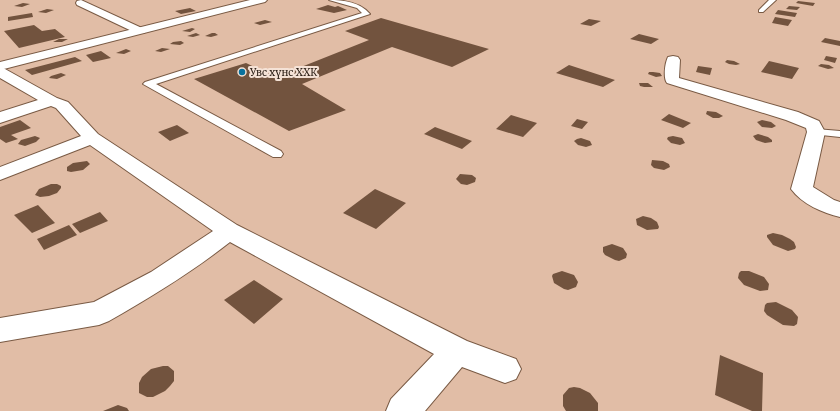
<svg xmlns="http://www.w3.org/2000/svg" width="840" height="411" viewBox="0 0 840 411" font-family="Merriweather,serif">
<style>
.building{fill:#72533e}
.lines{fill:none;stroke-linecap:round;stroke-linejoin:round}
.lane-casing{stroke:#795a44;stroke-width:2}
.street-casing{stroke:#795a44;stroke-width:2}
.secondary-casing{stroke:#795a44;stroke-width:2}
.lane{fill:#fff;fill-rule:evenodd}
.street{fill:#fff;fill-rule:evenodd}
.secondary{fill:#fff;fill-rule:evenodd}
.poi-dot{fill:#09719d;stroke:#f5e2d6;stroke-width:1.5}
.labels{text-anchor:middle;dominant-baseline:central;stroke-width:4;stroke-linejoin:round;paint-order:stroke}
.far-poi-label{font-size:10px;fill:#2e2118;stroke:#f5e2d6;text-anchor:start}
</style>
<rect width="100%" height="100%" fill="#e1bda6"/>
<!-- building -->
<path class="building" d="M798,1l17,2 -2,3 -17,-3z
M23,3l7,1 -8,3 -8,-1z
M328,5l7,2 3,-1 9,4 -13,3 -18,-4z
M789,6l11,1 -3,3 -11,-1z
M190,8l6,3 -15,3 -6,-3z
M47,9l7,1 -8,3 -8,-1z
M778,10l19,3 -2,4 -20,-3z
M32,13l1,4 -25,4v-4z
M775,17l17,3 -4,6 -16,-3z
M381,18l108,31 -37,18 -60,-20 -90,37 44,26 -57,21 -95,-52 52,-16 30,14 93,-37 -24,-9z
M589,19l12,2 -10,5 -11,-2z
M265,20l7,2 -12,3 -6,-2z
M34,25l8,6 13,-2 10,8 -46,11 -15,-17z
M192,28l3,1 -5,3 -8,-1z
M196,33l4,2 -7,2 -6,-1z
M212,33h3l3,2 -7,2 -6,-1z
M639,34l20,5 -8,5 -21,-5z
M825,38l15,3v5l-19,-4z
M59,39h9l-6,3h-9z
M181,41l3,2 -4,2 -10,-1 3,-2z
M162,48l8,1 -9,3 -6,-1z
M126,49l5,2 -7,3 -8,-1z
M101,51l10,7 -18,4 -7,-7z
M826,56l11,2 -2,5 -11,-3z
M75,57l7,4 -50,14 -7,-5z
M727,60l7,1 6,3 -4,1 -7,-1 -4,-2z
M769,61l30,7 -7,11 -31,-7z
M821,64l8,1 5,3 -6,1 -10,-3z
M569,65l46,15 -12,7 -47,-14z
M698,66l14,2 -2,7 -14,-3z
M653,72l7,1 2,3 -6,1 -8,-3 1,-2z
M61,73l5,2 -9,4 -8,-1 2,-2z
M639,83h9l5,4h-9l-4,-1z
M707,111l9,1 7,4 -4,2h-6l-7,-4z
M669,114l22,9 -8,5 -22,-8z
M511,115l26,8 -14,14 -27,-8z
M577,119l11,3 -6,7 -11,-3z
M20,120l11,8 -20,7 7,4 -12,4 -6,-4v-12z
M762,120l9,2 5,4 -4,2 -10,-1 -5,-5z
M177,125l12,8 -19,8 -12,-9z
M435,127l37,14 -10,8 -38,-15z
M758,134l10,3 4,3v2l-7,1 -9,-3 -3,-4z
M35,136l5,2 -4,4 -11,4 -7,-2 3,-4z
M673,136l9,2 3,5 -5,2 -9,-2 -4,-4 1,-2z
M581,138l9,3 2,4 -6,2 -8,-2 -4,-4 3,-2z
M652,160l11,1 6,3 1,3 -6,3 -10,-2 -3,-3z
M87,161l3,3 -7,6 -12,2 -4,-1v-4l6,-4z
M460,174l12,1 4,3 -1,4 -8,3 -6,-1 -5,-5z
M51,184h6l4,2v2l-4,5 -8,3 -9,1 -5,-2 4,-6z
M375,189l31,14 -30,26 -33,-16z
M38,205l17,18 -23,10 -18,-18z
M100,212l8,9 -28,12 -8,-9z
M643,216l8,2 6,4 2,5 -1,2 -11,1 -10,-5 -1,-6z
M69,225l8,10 -33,15 -7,-11z
M773,233l9,2 8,4 4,3 2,5 -1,2 -7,2 -15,-6 -6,-8v-2z
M612,244l11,4 4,6 -1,4 -7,3 -4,-1 -10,-5 -2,-3v-5z
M562,271l12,4 4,7 -2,5 -8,3 -4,-1 -10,-6 -2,-7 1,-2z
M741,271h8l15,6 5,7 -1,6 -8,1 -16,-6 -6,-7 1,-5z
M254,280l29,19 -29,25 -30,-24z
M776,302l16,8 6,7 -1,7 -3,2 -11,-1 -16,-10 -3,-4 1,-6 2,-2z
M720,355l43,18 -1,38h-10l-37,-16z
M163,366h5l6,5v10l-4,5 -5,5 -12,6h-6l-8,-4v-10l3,-6 9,-8z
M574,387l6,1 10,5 8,10v8h-32l-3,-5v-11l6,-7z
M118,405l9,3 2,3h-26z"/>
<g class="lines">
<!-- lane casing -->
<g class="lane-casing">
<path id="lane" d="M329,0c15,0 31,2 41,14l-214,70 125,67 2,3 -2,3h-8l-130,-73 2,-2 217,-69 -5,-5z
M769,0h7l-13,12h-4v-2z
M816,129l24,2v6l-28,-3 -2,-2 2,-2z"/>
</g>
<!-- street casing -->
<g class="street-casing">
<path id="street" d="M81,0l63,29 2,2 -2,2h-8l-59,-28 -1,-2 1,-2z
M673,56l5,1 2,3 -1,18 119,34 21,9 6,11 -12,55 21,13 6,2v15c-17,-4 -38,-13 -49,-28l16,-57 -1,-4 -20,-8 -119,-37c-4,-5 -2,-20 1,-26z
M0,68l5,1 52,29 11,4 30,32 139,91 230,116 49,18 5,10 -5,10 -11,4 -43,-16 -37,44h-39l5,-12 43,-45 -204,-112c-38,30 -79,55 -121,79l-10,4 -99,17v-24l94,-16 57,-30 62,-41 -123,-86 -90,35v-13l81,-31 -25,-28 -5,-2 -51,17v-11l38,-12 -38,-22z"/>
</g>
<!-- secondary casing -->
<g class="secondary-casing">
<path id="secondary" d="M250,0h17l-2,2 -265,68v-8z"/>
</g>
<!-- lane -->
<use href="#lane" class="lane"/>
<!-- street -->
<use href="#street" class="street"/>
<!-- secondary -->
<use href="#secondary" class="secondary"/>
</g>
<!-- markers -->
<circle class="poi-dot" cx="242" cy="72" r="4"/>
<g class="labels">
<!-- far-poi labels -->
<g class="far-poi-label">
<text x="250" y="72">Увс хүнс ХХК</text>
</g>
</g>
</svg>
